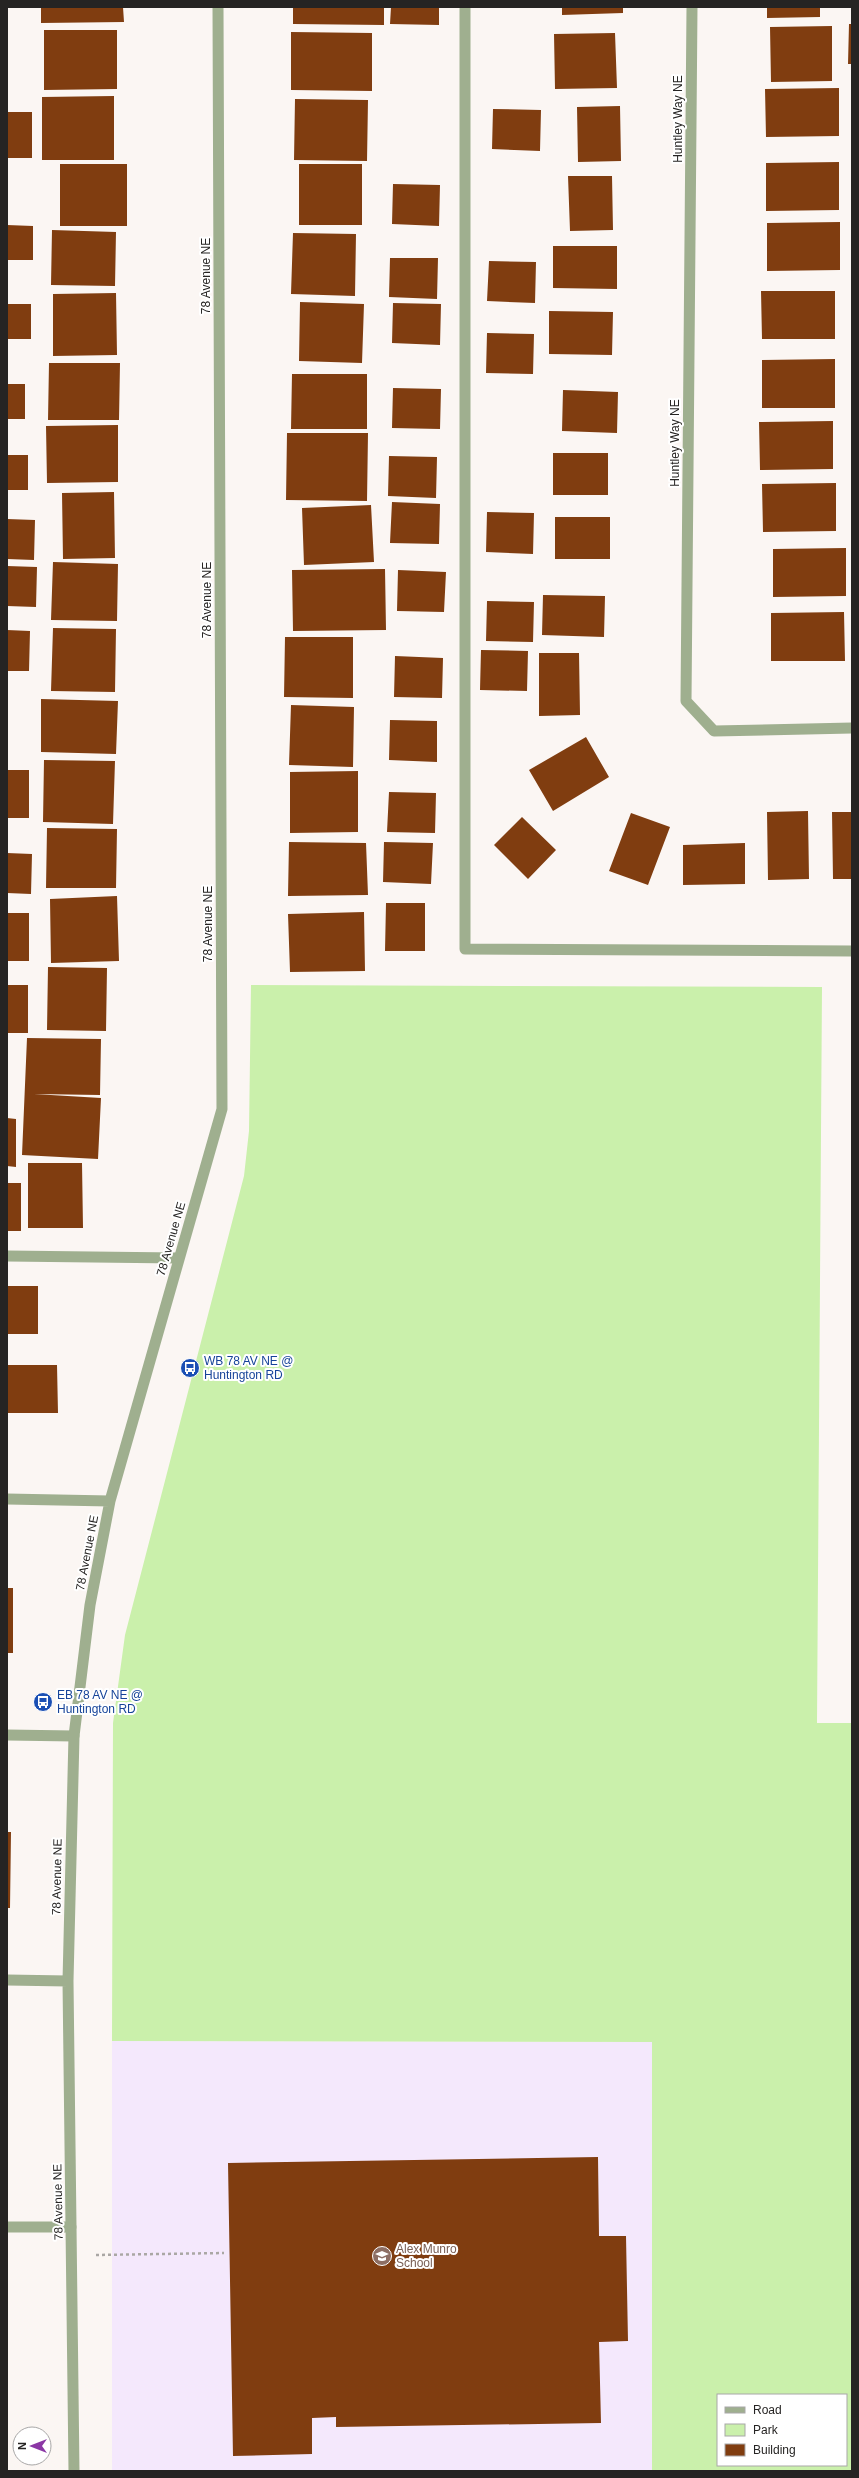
<svg xmlns="http://www.w3.org/2000/svg" width="859" height="2478" viewBox="0 0 859 2478" font-family="Arial,sans-serif">
<style>
.education{fill:#f4e8fc}
.green{fill:#caf0ab;fill-rule:evenodd}
.building{fill:#803d10}
.lines{fill:none;stroke-linecap:round;stroke-linejoin:round}
.path{stroke:#aaa7a4;stroke-width:2.5;stroke-dasharray:3 3;stroke-linecap:butt}
.service{stroke:#9faf8f;stroke-width:11}
.minor{stroke:#9faf8f;stroke-width:11}
.labels{text-anchor:middle;dominant-baseline:central;stroke-width:4;stroke-linejoin:round;paint-order:stroke}
.street-label{font-size:12px;fill:#262423;stroke:#fff}
.transit-label{font-size:12px;fill:#164399;stroke:#fff;text-anchor:start}
.education-label{font-size:12px;fill:#785e54;stroke:#fff;text-anchor:start}
</style>
<rect width="100%" height="100%" fill="#fbf6f3"/>
<!-- education -->
<path class="education" d="M112,2041l540,1v429h-540z"/>
<!-- green -->
<path class="green" d="M251,985l571,2 -5,736h35v748h-200v-429l-540,-1 1,-318 12,-88 119,-459 5,-45zM718,2395h128v70h-128z"/>
<!-- building -->
<path class="building" d="M41,7h82l1,15 -83,1z
M293,7h91v18l-91,-1z
M391,7h48v18l-49,-1z
M562,7h61v6l-61,2z
M767,7h53v10l-53,1z
M849,24h3v40h-4z
M832,26v55l-61,1 -1,-55z
M44,30h73v59l-73,1z
M291,32l81,1v58l-81,-1z
M615,33l2,55 -62,1 -1,-55z
M839,88v48l-73,1 -1,-48z
M114,96v64h-72v-63z
M295,99l73,1 -1,61 -73,-1z
M620,106l1,55 -43,1 -1,-55z
M493,109l48,1 -1,41 -48,-2z
M7,112h25v46h-25z
M839,162v48l-73,1v-48z
M60,164h67v62h-67z
M299,164h63v61h-63z
M568,176h44l1,54 -43,1z
M393,184l47,1 -1,41 -47,-2z
M840,222v48l-73,1v-48z
M7,225l26,1v34h-26z
M52,230l64,2 -1,54 -64,-1z
M293,233l63,1 -1,62 -64,-2z
M553,246h64v43l-64,-1z
M390,258h48l-1,41 -48,-2z
M489,261l47,1 -1,41 -48,-2z
M761,291h74v48h-73z
M116,293l1,62 -64,1v-62z
M300,302l64,2 -2,59 -63,-2z
M393,303l48,1 -1,41 -48,-2z
M7,304h24v35h-24z
M549,311l64,1 -1,43 -63,-1z
M487,333l47,1 -1,40 -47,-1z
M835,359v49h-73v-48z
M49,363h71l-1,57h-71z
M292,374h75v55h-76z
M7,384h18v35h-18z
M393,388l48,1 -1,40 -48,-1z
M563,390l55,2 -1,41 -55,-2z
M833,421v48l-73,1 -1,-48z
M118,425v57l-71,1 -1,-57z
M287,433h81l-1,68 -81,-1z
M553,453h55v42h-55z
M7,455h21v35h-21z
M389,456l48,1 -1,41 -48,-2z
M836,483v48l-73,1 -1,-48z
M114,492l1,66 -52,1 -1,-66z
M392,502l48,2 -1,40 -49,-1z
M371,505l3,57 -70,3 -2,-57z
M487,512l47,1 -1,41 -47,-2z
M555,517h55v42h-55z
M7,519l28,1 -1,40 -27,-1z
M846,548v48l-73,1v-48z
M53,562l65,2 -1,57 -66,-1z
M7,566l30,1 -1,40 -29,-1z
M385,569l1,61 -93,1 -1,-61z
M398,570l48,2 -2,40 -47,-1z
M543,595l62,1 -1,41 -62,-2z
M487,601l47,1 -1,40 -47,-1z
M844,612l1,49h-74v-48z
M53,628l63,1 -1,63 -64,-1z
M7,630l23,1 -1,40h-22z
M285,637h68v61l-69,-1z
M481,650l47,1 -1,40 -47,-1z
M539,653h40l1,62 -41,1z
M395,656l48,2 -1,40 -48,-1z
M41,699l77,2 -2,53 -75,-2z
M291,705l63,2 -1,60 -64,-2z
M390,720l47,1v41l-48,-2z
M586,737l23,40 -56,34 -24,-41z
M44,760l71,1 -2,63 -70,-2z
M7,770h22v48h-22z
M358,771v61l-68,1v-61z
M389,792l47,1 -1,40 -48,-1z
M808,811l1,68 -41,1 -1,-68z
M832,812h20v67h-19z
M631,813l39,14 -22,58 -39,-14z
M522,817l34,33 -28,29 -34,-34z
M47,828l70,1 -1,59h-70z
M289,842l77,1 2,52 -80,1z
M384,842l49,1 -2,41 -48,-2z
M745,843v41l-62,1v-40z
M7,853l25,1 -1,40 -24,-1z
M117,896l2,65 -68,2 -1,-64z
M386,903h39v48h-40z
M364,912l1,59 -75,1 -2,-58z
M7,913h22v48h-22z
M48,967l59,1 -1,63 -59,-1z
M7,985h21v48h-21z
M27,1038l74,1 -1,56 -66,-1 67,4 -3,61 -76,-4z
M7,1118l9,1v48l-9,-1z
M28,1163h54l1,65h-55z
M7,1183h14v48h-14z
M7,1286h31v48h-31z
M7,1365h50l1,48h-51z
M7,1588h6v65h-6z
M7,1832h4l-1,76h-3z
M598,2157l1,79h27l2,105 -29,1 2,81 -265,4v-10l-24,1v36l-79,2 -5,-293z"/>
<g class="lines">
<!-- path -->
<path class="path" d="M96,2255l128,-2"/>
<!-- service -->
<path class="service" d="M465,7v942l387,2
M7,1256l171,2
M7,1735l67,1
M7,2227h64"/>
<!-- minor -->
<path class="minor" d="M692,7l-6,694 28,30 138,-3
M7,1499l103,2
M7,1980l61,1
M74,2471l-6,-490 6,-245 16,-131 20,-104 112,-392 -4,-1102"/>
</g>
<!-- icons -->
<defs>
<g id="bus-disc" transform="scale(1)"><circle r="9.5" fill="#1a4fb4" stroke="#fff"/><path d="M-5-6H5V4H4V6H2V4H-2V6H-4V4H-5ZM-3.5-4V0h7V-4ZM-3.5 1.2v1.5H-2V1.2ZM2 1.2v1.5H3.5V1.2Z" fill="#fff"/></g>
<g id="school-disc" transform="scale(1)"><circle r="9.5" fill="#8d6e63" stroke="#fff"/><path d="M0-5L7-2L0 1L-7-2ZM-4 1L0 2.5L4 1V4Q0 6-4 4Z" fill="#fff"/></g>
</defs>
<g fill-rule="evenodd">
<use href="#bus-disc" x="190" y="1368"/>
<use href="#bus-disc" x="43" y="1702"/>
<use href="#school-disc" x="382" y="2256"/>
</g>
<g class="labels">
<!-- street labels -->
<g class="street-label">
<text transform="translate(678 119) rotate(-90)">Huntley Way NE</text>
<text transform="translate(206 276) rotate(-90)">78 Avenue NE</text>
<text transform="translate(675 443) rotate(-90)">Huntley Way NE</text>
<text transform="translate(207 600) rotate(-90)">78 Avenue NE</text>
<text transform="translate(208 924) rotate(-90)">78 Avenue NE</text>
<text transform="translate(171 1239) rotate(-74)">78 Avenue NE</text>
<text transform="translate(87 1553) rotate(-79)">78 Avenue NE</text>
<text transform="translate(57 1877) rotate(-89)">78 Avenue NE</text>
<text transform="translate(58 2202) rotate(-91)">78 Avenue NE</text>
</g>
<!-- transit labels -->
<g class="transit-label">
<text x="204" y="1361">WB 78 AV NE @<tspan x="204" dy="14">Huntington RD</tspan></text>
<text x="57" y="1695">EB 78 AV NE @<tspan x="57" dy="14">Huntington RD</tspan></text>
</g>
<!-- education labels -->
<g class="education-label">
<text x="396" y="2249">Alex Munro<tspan x="396" dy="14">School</tspan></text>
</g>
</g>
<!-- border -->
<rect width="859" height="2478" fill="none" stroke="#262423" stroke-width="16"/>
<!-- legend -->
<rect x="717" y="2394" width="130" height="72" fill="#ffffff" stroke="#a8a7a7"/>
<rect x="725" y="2407" width="20" height="6" fill="#9faf8f" stroke="#a8a7a7"/>
<text x="753" y="2414" font-size="12" fill="#262423">Road</text>
<rect x="725" y="2424" width="20" height="12" fill="#caf0ab" stroke="#a8a7a7"/>
<text x="753" y="2434" font-size="12" fill="#262423">Park</text>
<rect x="725" y="2444" width="20" height="12" fill="#803d10" stroke="#a8a7a7"/>
<text x="753" y="2454" font-size="12" fill="#262423">Building</text>
<!-- north arrow -->
<g transform="translate(32 2446) rotate(270)"><circle r="19" fill="#ffffff" stroke="#a8a7a7"/>
<path d="M0-3L7 15L0 10L-7 15Z" fill="#8b37a5"/>
<text y="-6" font-size="11" font-weight="bold" text-anchor="middle" fill="#262423">N</text>
</g>
</svg>
